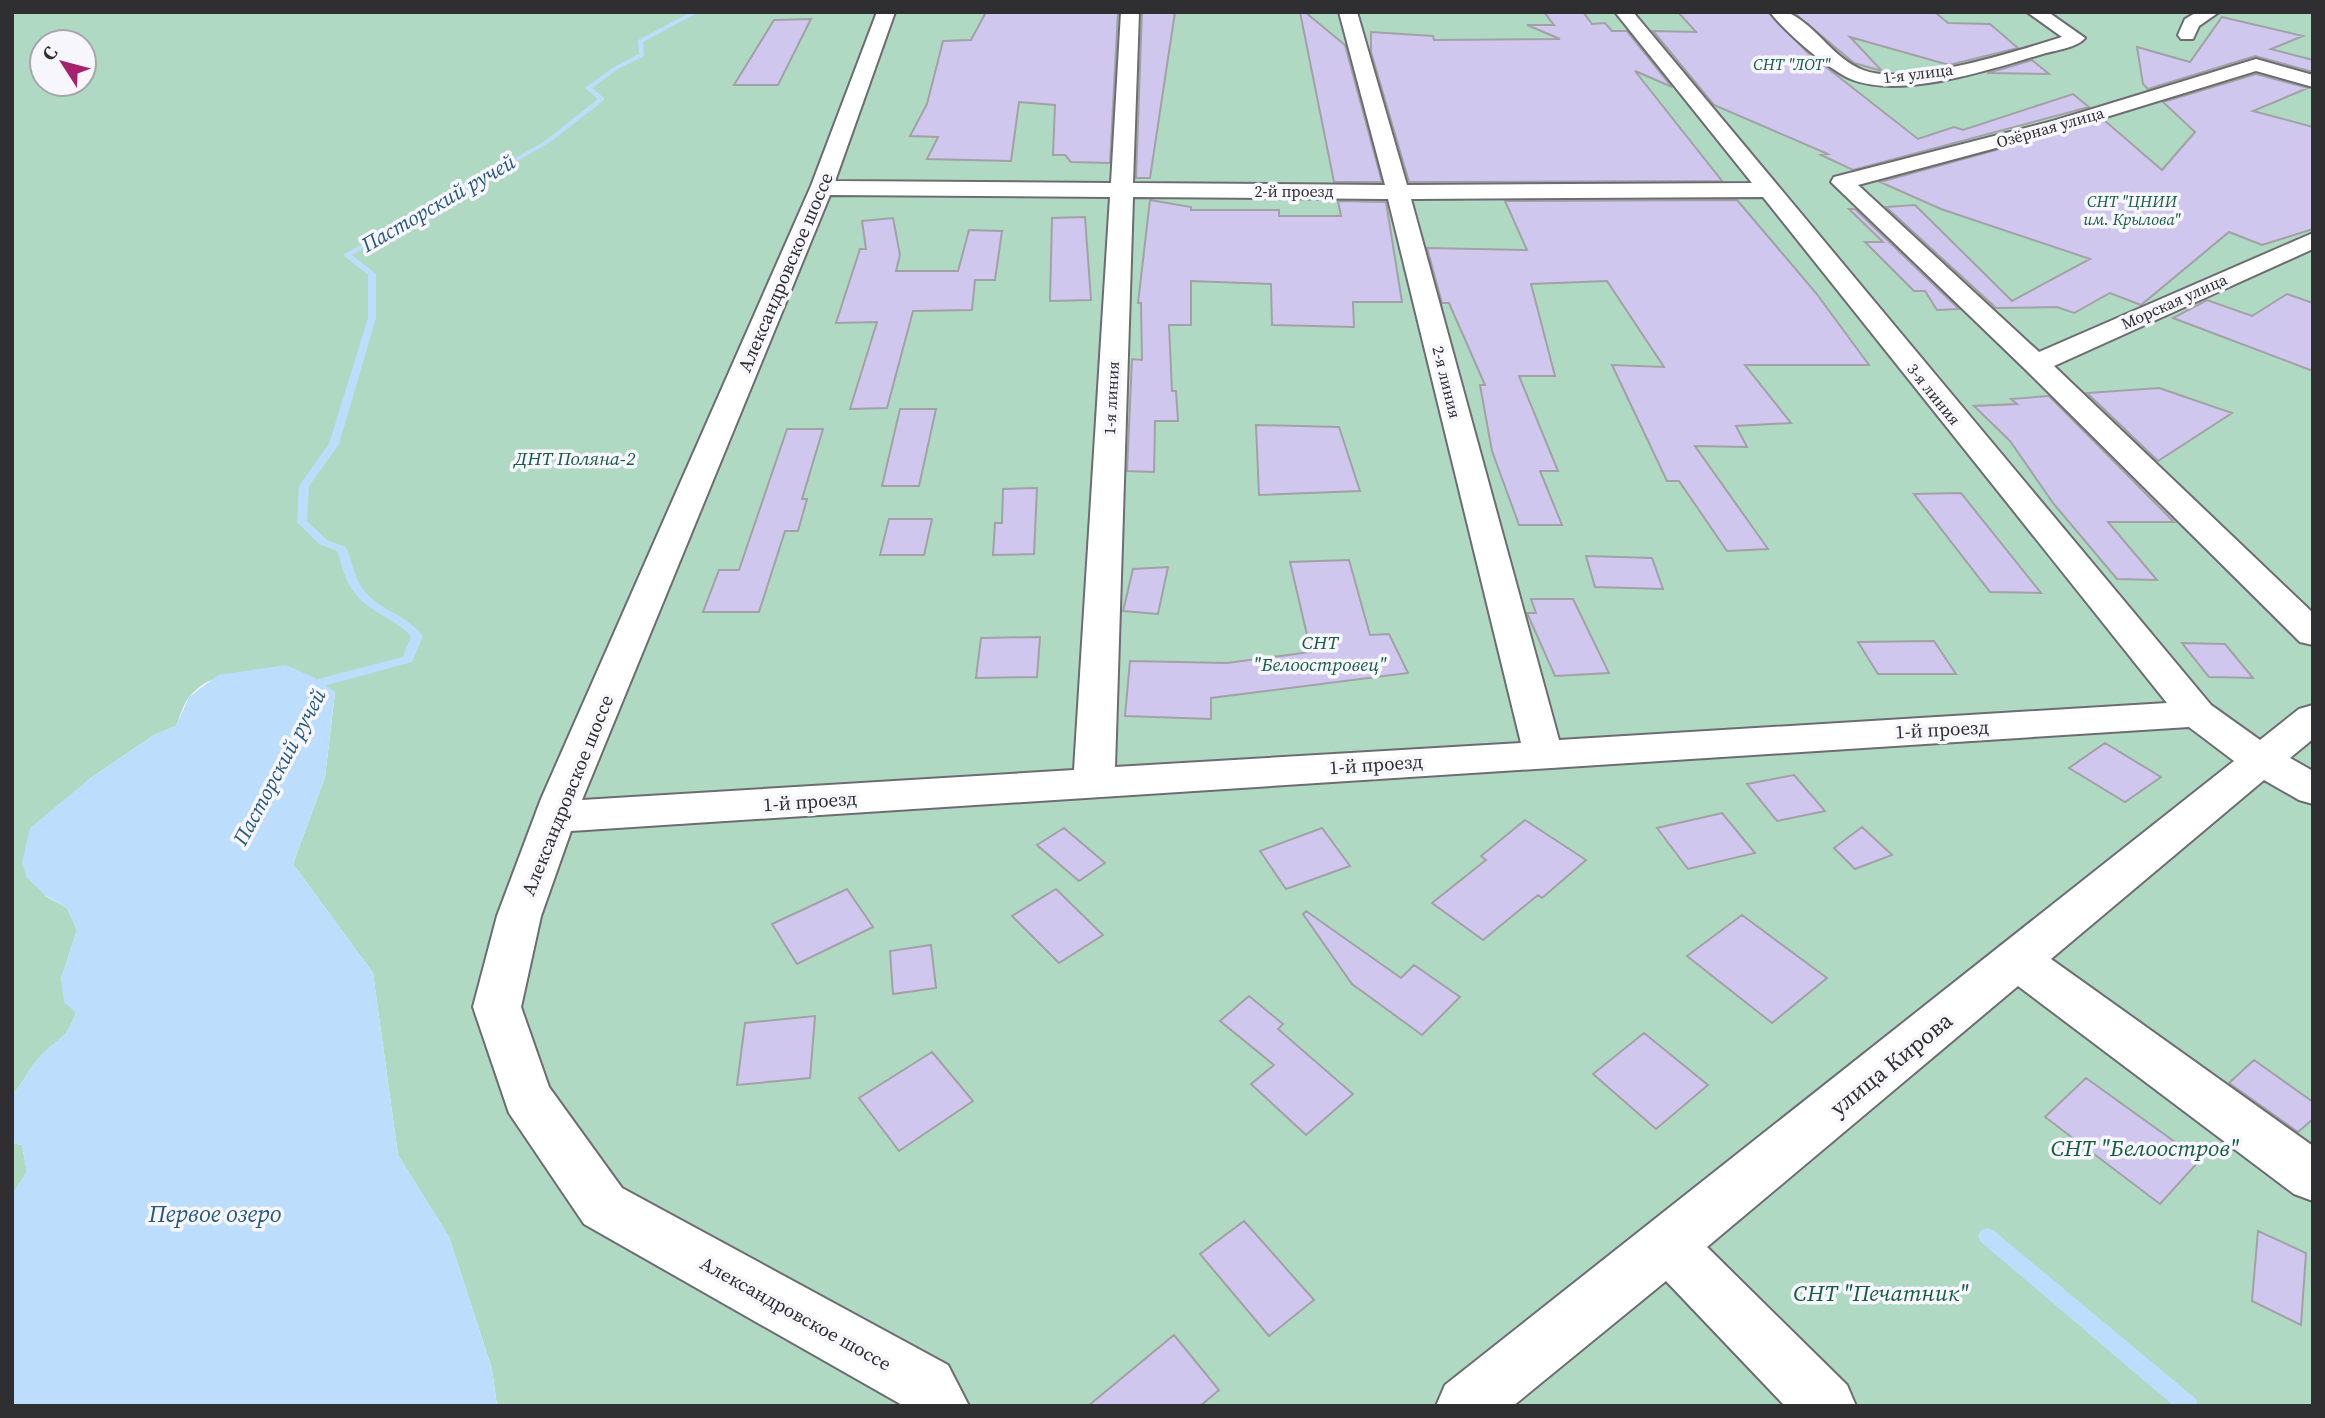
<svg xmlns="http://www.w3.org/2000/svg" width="2325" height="1418" viewBox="0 0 2325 1418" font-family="'Source Serif 4',serif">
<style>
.green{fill:#b0d9c3;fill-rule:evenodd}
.water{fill:#bcdefc}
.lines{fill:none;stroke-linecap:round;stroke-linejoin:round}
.stream{fill:#bcdefc;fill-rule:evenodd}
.building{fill:#d0c7ee;stroke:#a2a1a6;stroke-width:2}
.minor-casing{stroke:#6d6c70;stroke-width:4}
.minor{fill:#fff;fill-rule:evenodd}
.labels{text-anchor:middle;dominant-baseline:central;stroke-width:7;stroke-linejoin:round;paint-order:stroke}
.far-park-label{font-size:16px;font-style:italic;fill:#165d40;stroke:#f7f6fc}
.far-street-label{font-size:16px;fill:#2f2f31;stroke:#f7f6fc}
.street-label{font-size:19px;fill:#2f2f31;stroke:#f7f6fc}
.park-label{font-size:19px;font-style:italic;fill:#165d40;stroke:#f7f6fc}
.water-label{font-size:21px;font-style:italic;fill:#265980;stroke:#f7f6fc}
.near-street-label{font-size:23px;fill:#2f2f31;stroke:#f7f6fc}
.near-park-label{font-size:23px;font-style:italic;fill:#165d40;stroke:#f7f6fc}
.near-water-label{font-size:24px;font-style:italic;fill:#265980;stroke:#f7f6fc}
</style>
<rect width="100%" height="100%" fill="#f7f6fc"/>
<!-- green -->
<path class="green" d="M12,12h2301v1394h-1816l-5,-37 -43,-132 -51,-82 -25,-182 -80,-109 32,-87 10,-84c-45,-10 -109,-39 -145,3 -7,8 -10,21 -14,30l-22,9 -66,45 -43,116 22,12 10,22 -16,49 15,34c-12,31 -19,24 -38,46 -10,11 -15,25 -26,36zM42,42h42v42h-42z
M12,1143l10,2 5,27 -15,23z"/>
<!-- water -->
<path class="water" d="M286,665l29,13 20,14 -10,85 -32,87 80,109 25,182 51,82 43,132 5,37h-485v-211l15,-23 -5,-27 -10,-2v-48c11,-11 16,-25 26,-36 18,-22 26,-15 38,-46l-12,-11 -3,-23 16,-49 -10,-22 -21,-12 -19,-18 -5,-16 8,-34 58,-48 66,-45 22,-9 13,-29 29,-22z"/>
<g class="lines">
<!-- stream -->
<path class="stream" d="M691,12h8l-56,30 1,14 -26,13 -26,19 12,10v2l-55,43 -197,112 24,19v44l-37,126 -30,42 -2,35 20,19 19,7c6,13 8,29 16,41 14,21 44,26 61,48l-11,26 -85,23 -9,15h-8l-2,-3 10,-18 85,-22 8,-21c-16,-18 -43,-24 -57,-44 -9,-11 -12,-27 -17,-41l-18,-7 -22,-22 2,-36 30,-42 39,-126v-43l-25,-20 202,-114 53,-42 -13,-11 29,-21 25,-13 -1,-14z
M1987,1228l6,2 203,169 2,7h-24l-193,-164 -3,-6 3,-6z"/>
</g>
<!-- building -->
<path class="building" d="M986,12h132l-8,151 -39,-1 -6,-7h-12l2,-50 -36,-3 -8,59 -84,-2 11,-22 -28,-1 17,-32 16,-63 28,-1z
M1142,12h33l-25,166h-14z
M1300,12h5l40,33 37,137h-48z
M1544,12h39l9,12 13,-1 7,8h15l45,56 -37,-16 87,110 -313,1 -38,-130v-20l62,4 1,4 126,-1 -33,-14h27z
M1678,12h90l39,40 111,87 36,-12 9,3 110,-36 16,13 -236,63 -32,-15 7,-1 -114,-49 -61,-74 43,1z
M1793,12l143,1 12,10 42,1 28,24 -69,17 -99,-28 32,34 -28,-8z
M2222,17l81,19 -32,13 42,11v12l-58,-16 -107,33 -5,-5 -6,-37 53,15z
M811,19l-33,66h-44l40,-65z
M2032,60l17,14 -62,-1 15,-4z
M2256,74l52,14 -55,23 60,16v102l-51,16 -33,-13 -88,73 -31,-12 -36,20 -17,-6 -61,1 -110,-101 29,-2 97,96 78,-42 -149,-50 -61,-27 224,-62 58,50 33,-38 -32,-30z
M1150,200l41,7v3h88v6h62l-3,-15 48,1 16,100h-49l1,25 -82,-2 -1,-41 -80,-3v44h-22l3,66h4l2,30h-23l-1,51 -27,-1 5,-112 10,1 -1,-57h-3z
M1737,200l79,93 53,72h-124l46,58 -55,3 11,21 -52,-1 73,103 -41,2 -48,-70h-12l-55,-116 52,2 -57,-86 -76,3 24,92h-36l39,95h-18l22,54h-43l-27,-74 -12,-66h5l-36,-82h-7l-15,-55 100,2 -22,-49z
M1849,209h6l104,100 -22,1 -12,-19h-11l-49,-49h18z
M1085,217l6,83 -41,1 2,-83z
M893,218l7,37 -4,16h62l11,-41 33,1 -7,49h-20l-3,30 -59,1 -26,97 -37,1 27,-87 -41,1 24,-74h6l-4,-28z
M2287,294l26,9v68l-140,-53 34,-18 45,16z
M2159,388l73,25 -74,48 -71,-68z
M2049,396l125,126h-66l49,58 -40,-1 -64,-76 -43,-62 -36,-35 43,-2 -6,-5z
M900,409h36l-17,77h-37z
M1256,425l83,2 21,64 -101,4z
M787,429h36l-21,70h5l-9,32h-13l-26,81h-56l16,-42h20z
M1037,488l-3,66 -41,1 2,-32h7l1,-34z
M1961,493l80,100 -51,-1 -76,-98z
M889,519h43l-8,36h-44z
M1586,556l66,2 11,31 -68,-2z
M1349,560l21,75 19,-1 19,39 -197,25v21l-86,-3 5,-55 97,2 84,-11 -21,-90z
M1168,567l-10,47 -35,-3 10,-42z
M1531,599h42l36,74 -54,3 -28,-63h9z
M1040,637l-3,40 -61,1 5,-40z
M1934,641l22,33h-78l-20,-32z
M2182,643l43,1 28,34 -44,-1z
M2105,743l56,34 -36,25 -56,-34z
M1794,775l31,36 -48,10 -30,-37z
M1722,813l33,40 -67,16 -31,-41z
M1525,820l61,40 -44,38 -4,-3 -55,45 -51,-37 54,-43 -5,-4z
M1862,827l30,28 -37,14 -21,-21z
M1064,828l41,35 -26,18 -42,-36z
M1322,828l28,38 -64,23 -26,-38z
M847,889l26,38 -76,37 -25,-40z
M1056,889l47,46 -44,28 -47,-47z
M1306,911l95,67 13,-13 46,32 -38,38 -70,-51 -49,-70z
M1742,915l85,63 -55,45 -85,-67z
M931,945l5,43 -43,6 -3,-43z
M1249,996l34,28 -5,5 75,65 -47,41 -55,-51 23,-19 -54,-44z
M815,1016l-5,62 -73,7 8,-62z
M1644,1033l64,52 -52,44 -63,-55z
M932,1052l41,49 -74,50 -40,-53z
M2254,1060l59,42v17l-15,13 -69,-49z
M2086,1078l114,82 -40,44 -115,-87z
M1244,1221l70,79 -45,36 -69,-82z
M2258,1231l48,22 -5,72 -49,-24z
M1174,1335l45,55 -19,16h-112z"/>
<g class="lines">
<!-- minor casing -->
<g class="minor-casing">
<path id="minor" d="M877,12h18l-60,169 276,2 10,-171h18l-6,171 252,2 -46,-173h18l50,173 345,-2 -137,-171h18l578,693 49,35 39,-31 14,-4v34l-23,19 23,13v33l-14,-4 -35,-20 -213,179 262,187v55l-19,-7 -276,-208 -311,261 140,138 9,21h-71l-119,-125 -153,125h-77l9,-21 789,-624 -45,-34 -1618,104 -30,85 -20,91 28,80 73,101 326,177 21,41h-65l-320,-182 -75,-111 -36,-106 24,-91 44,-117 270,-613zM830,195l280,2 -36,573 -492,30zM1133,197l255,2 133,544 -406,24zM1763,197l404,506 -608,37 -148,-541z
M1770,12c7,0 16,-1 21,2 27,14 43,45 72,56 43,17 154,-19 199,-33l-35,-25h21l37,26c-7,9 -27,12 -39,15 -51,15 -142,46 -193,27 -23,-9 -68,-48 -83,-68z
M2197,12h22l-20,14 -6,13h-12l-3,-4 7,-16z
M2256,59l57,16v12l-57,-16 -189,58 -209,56 181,167 274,-119v16l-259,117 259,247v32l-13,-3 -274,-272 -195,-188 3,-5 219,-56z"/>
</g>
<!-- minor -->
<use href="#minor" class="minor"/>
</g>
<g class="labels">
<!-- far-park labels -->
<g class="far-park-label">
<text x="1792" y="64">СНТ "ЛОТ"</text>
<text x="2132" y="201">СНТ "ЦНИИ<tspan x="2132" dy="18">им. Крылова"</tspan></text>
</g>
<!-- far-street labels -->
<g class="far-street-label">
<text transform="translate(1918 73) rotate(-7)">1-я улица</text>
<text transform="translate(2050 127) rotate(-16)">Озёрная улица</text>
<text x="1294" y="191">2-й проезд</text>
<text transform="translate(2174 301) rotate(-24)">Морская улица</text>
<text transform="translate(1447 382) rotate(76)">2-я линия</text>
<text transform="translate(1934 394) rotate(51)">3-я линия</text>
<text transform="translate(1111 398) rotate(-87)">1-я линия</text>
</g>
<!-- street labels -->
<g class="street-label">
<text transform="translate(785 272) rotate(-67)">Александровское шоссе</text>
<text transform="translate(1942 729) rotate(-3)">1-й проезд</text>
<text transform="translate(1376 764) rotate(-4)">1-й проезд</text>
<text transform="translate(567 795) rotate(-68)">Александровское шоссе</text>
<text transform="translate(810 801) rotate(-4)">1-й проезд</text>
<text transform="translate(796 1313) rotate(29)">Александровское шоссе</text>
</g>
<!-- park labels -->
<g class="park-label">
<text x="575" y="458">ДНТ Поляна-2</text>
<text x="1320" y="642">СНТ<tspan x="1320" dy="22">"Белоостровец"</tspan></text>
</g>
<!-- water labels -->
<g class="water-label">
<text transform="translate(438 203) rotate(-30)">Пасторский ручей</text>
<text transform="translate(279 767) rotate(-62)">Пасторский ручей</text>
</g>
<!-- near-street labels -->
<g class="near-street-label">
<text transform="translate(1891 1064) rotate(-39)">улица Кирова</text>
</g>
<!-- near-park labels -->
<g class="near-park-label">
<text x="2145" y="1148">СНТ "Белоостров"</text>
<text x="1881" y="1293">СНТ "Печатник"</text>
</g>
<!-- near-water labels -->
<g class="near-water-label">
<text x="215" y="1213">Первое озеро</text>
</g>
</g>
<!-- border -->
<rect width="2325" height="1418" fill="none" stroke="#2f2f31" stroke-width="28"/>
<!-- north arrow -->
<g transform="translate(63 63) rotate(306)"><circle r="33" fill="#f7f6fc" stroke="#a7a6ab" stroke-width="2"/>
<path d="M0-5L12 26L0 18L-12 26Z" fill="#a6226d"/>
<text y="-10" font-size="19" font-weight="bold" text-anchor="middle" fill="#2f2f31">С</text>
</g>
</svg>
